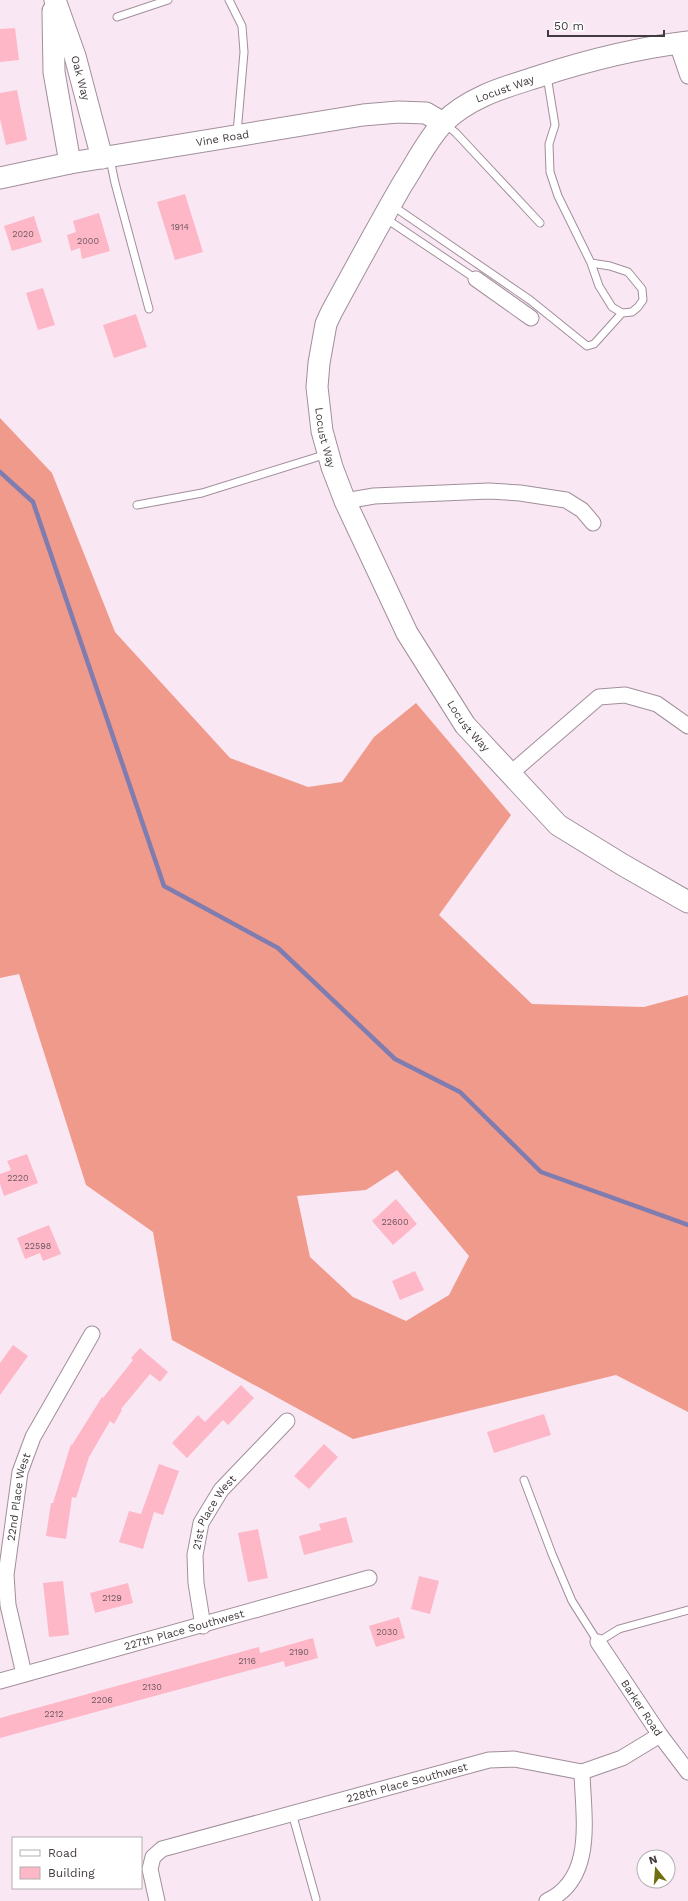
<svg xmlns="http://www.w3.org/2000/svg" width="688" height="1901" viewBox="0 0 688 1901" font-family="'Work Sans',sans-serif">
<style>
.forest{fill:#f09a8c;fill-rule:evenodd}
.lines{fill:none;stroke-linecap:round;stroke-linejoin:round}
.stream{stroke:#7f7cb0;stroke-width:4.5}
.building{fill:#fdb7c7}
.lane-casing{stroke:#a18f9b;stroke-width:9}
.street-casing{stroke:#a18f9b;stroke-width:17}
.secondary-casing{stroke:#a18f9b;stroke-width:23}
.lane{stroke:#fff;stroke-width:7}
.street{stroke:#fff;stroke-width:15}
.secondary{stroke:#fff;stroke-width:21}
.labels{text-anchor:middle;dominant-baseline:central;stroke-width:3;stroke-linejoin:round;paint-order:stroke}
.number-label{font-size:9px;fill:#705961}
.street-label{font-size:11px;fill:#413a3f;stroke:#fff}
</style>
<rect width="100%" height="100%" fill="#fae7f4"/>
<!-- forest -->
<path class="forest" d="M0,418l52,55 63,159 115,126 78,29 34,-5 32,-45 42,-34 95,112 -72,100 93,89 112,3 44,-12v417l-72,-37 -263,64 -181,-99 -19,-108 -67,-47 -67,-211 -19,4zM397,1170l72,86 -20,39 -43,26 -53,-24 -43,-40 -13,-61 69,-6z"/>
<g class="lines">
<!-- stream -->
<path class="stream" d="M0,472l33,30 131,384 114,62 117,111 65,33 81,80 147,53"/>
</g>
<!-- building -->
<path class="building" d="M15,28l4,32 -19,2v-33z
M17,90l10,50 -21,5 -6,-26v-26z
M185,194l18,58 -28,8 -18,-58z
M99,213l11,38 -28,8 -2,-11 -9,3 -4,-16 9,-3 -3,-11z
M34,216l8,26 -30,9 -8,-25z
M43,288l12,37 -17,5 -12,-37z
M136,314l11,33 -33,11 -11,-33z
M27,1154l11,29 -34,13 -4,-12v-10l11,-4 -4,-9z
M396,1199l21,25 -24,21 -21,-24z
M49,1225l12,29 -18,7 -3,-8 -15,6 -8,-21z
M415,1271l9,19 -24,10 -8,-19z
M13,1345l15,11 -28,39v-32z
M140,1348l28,24 -8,10 -10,-8 -29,35 1,1 -8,14 -4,-3 -21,36 -13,41 -4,-1 -6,42 -20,-3 5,-33h2l18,-59 1,1 30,-48 1,1 30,-38 -2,-2z
M241,1385l13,13 -26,27 -5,-5 -36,38 -15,-15 26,-28 7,7z
M544,1414l7,21 -57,18 -7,-21z
M324,1444l14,13 -29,32 -15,-13z
M159,1464l20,7 -16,44 -9,-3 -11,37 -24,-7 10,-31 12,3z
M346,1517l7,25 -49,13 -5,-19 22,-6 -2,-6z
M258,1529l10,49 -20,4 -10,-49z
M419,1576l20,5 -9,33 -19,-5z
M63,1581l6,54 -20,2 -6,-54z
M128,1583l5,20 -38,10 -5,-20z
M399,1617l6,21 -29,9 -7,-21z
M313,1638l5,20 -33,9 -1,-6 -284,77v-20l259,-71 1,6z"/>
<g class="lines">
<!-- lane casing -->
<g class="lane-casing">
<path id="lane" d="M229,0l13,26 2,26 -7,81
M117,17l51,-17
M547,76l8,49 -6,19 1,28 8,24 33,67 8,23 13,21 10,6 10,-1 6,-5 5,-7 -1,-11 -14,-17 -18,-6 -19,-3
M445,124l11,9 84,90
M110,159l5,24 34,126
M393,206l137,94 57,46 7,-2 28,-31
M385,218l91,61
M137,505l65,-12 125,-39
M524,1480l28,74 20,47 26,41 21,-13 69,-19
M292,1813l24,86"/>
</g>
<!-- street casing -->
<g class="street-casing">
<g id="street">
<path d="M677,44l11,32"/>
<path d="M476,279l55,39"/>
<path d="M345,501l29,-5 115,-5 31,2 46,7 16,10 11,13"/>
<path d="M511,773l88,-76 26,-2 32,9 31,22"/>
<path id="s1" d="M203,1626l-7,-43 -1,-28 6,-32 20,-33 66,-69"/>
<path id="s2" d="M598,1642l62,93 28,37"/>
<path id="s3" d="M24,1674l-16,-69 -2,-30 14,-103 13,-35 59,-103"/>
<path id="s4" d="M0,1681l369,-103"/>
<path id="s5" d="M157,1901l-7,-32 3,-12 9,-8 327,-89 25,-1 68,13 40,-14 38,-23"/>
<path d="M547,1901c49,-23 36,-85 35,-129"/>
</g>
</g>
<!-- secondary casing -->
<g class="secondary-casing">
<g id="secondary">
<path id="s6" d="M55,0l20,56 27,102"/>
<path d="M53,11l1,61 16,91"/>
<path id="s7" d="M688,42c-50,6 -99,18 -148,34 -34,11 -70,20 -97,47 -16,17 -27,40 -40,60 -25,43 -48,86 -72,130l-5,11 -7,39 -2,24 5,44 10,36 13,34 62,132 58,92 93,100 65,40 65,37"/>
<path id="s8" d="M0,178l70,-15 293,-48 35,-3 28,1 17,10"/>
</g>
</g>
<!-- lane -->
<use href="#lane" class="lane"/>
<!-- street -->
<use href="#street" class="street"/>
<!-- secondary -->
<use href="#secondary" class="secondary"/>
</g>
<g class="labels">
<!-- number labels -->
<g class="number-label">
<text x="180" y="227">1914</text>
<text x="23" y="234">2020</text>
<text x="88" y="241">2000</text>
<text x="18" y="1178">2220</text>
<text x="395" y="1222">22600</text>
<text x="38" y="1246">22598</text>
<text x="112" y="1598">2129</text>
<text x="387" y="1632">2030</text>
<text x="299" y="1652">2190</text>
<text x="247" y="1661">2116</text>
<text x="152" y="1687">2130</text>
<text x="102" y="1700">2206</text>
<text x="54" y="1714">2212</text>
</g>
<!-- street labels -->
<g class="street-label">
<text stroke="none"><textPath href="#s6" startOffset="82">Oak Way</textPath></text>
<text transform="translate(505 89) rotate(-20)">Locust Way</text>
<text stroke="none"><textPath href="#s8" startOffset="226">Vine Road</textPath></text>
<text stroke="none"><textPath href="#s7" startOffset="609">Locust Way</textPath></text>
<text stroke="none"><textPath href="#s7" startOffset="933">Locust Way</textPath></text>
<text stroke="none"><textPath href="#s3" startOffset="180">22nd Place West</textPath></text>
<text stroke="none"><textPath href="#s1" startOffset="119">21st Place West</textPath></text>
<text stroke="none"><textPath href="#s4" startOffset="191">227th Place Southwest</textPath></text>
<text stroke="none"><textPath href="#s2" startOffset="79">Barker Road</textPath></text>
<text stroke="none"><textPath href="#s5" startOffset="311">228th Place Southwest</textPath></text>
</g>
</g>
<!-- legend -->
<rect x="12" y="1837" width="130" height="52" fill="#ffffff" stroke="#b3b0b2"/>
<rect x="20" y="1850" width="20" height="6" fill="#ffffff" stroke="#b3b0b2"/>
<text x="48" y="1857" font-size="12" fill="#413a3f">Road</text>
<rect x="20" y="1867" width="20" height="12" fill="#fdb7c7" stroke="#b3b0b2"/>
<text x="48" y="1877" font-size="12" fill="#413a3f">Building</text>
<!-- north arrow -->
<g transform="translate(656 1869) rotate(343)"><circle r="19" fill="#ffffff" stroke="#b3b0b2"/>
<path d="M0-3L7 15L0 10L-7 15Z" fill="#6f6f11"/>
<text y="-6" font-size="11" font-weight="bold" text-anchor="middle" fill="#413a3f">N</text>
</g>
<!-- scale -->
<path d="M548 30v6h116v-6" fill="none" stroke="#413a3f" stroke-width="2"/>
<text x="554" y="30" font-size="12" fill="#413a3f" stroke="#ffffff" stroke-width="3" paint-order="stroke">50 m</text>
</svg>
